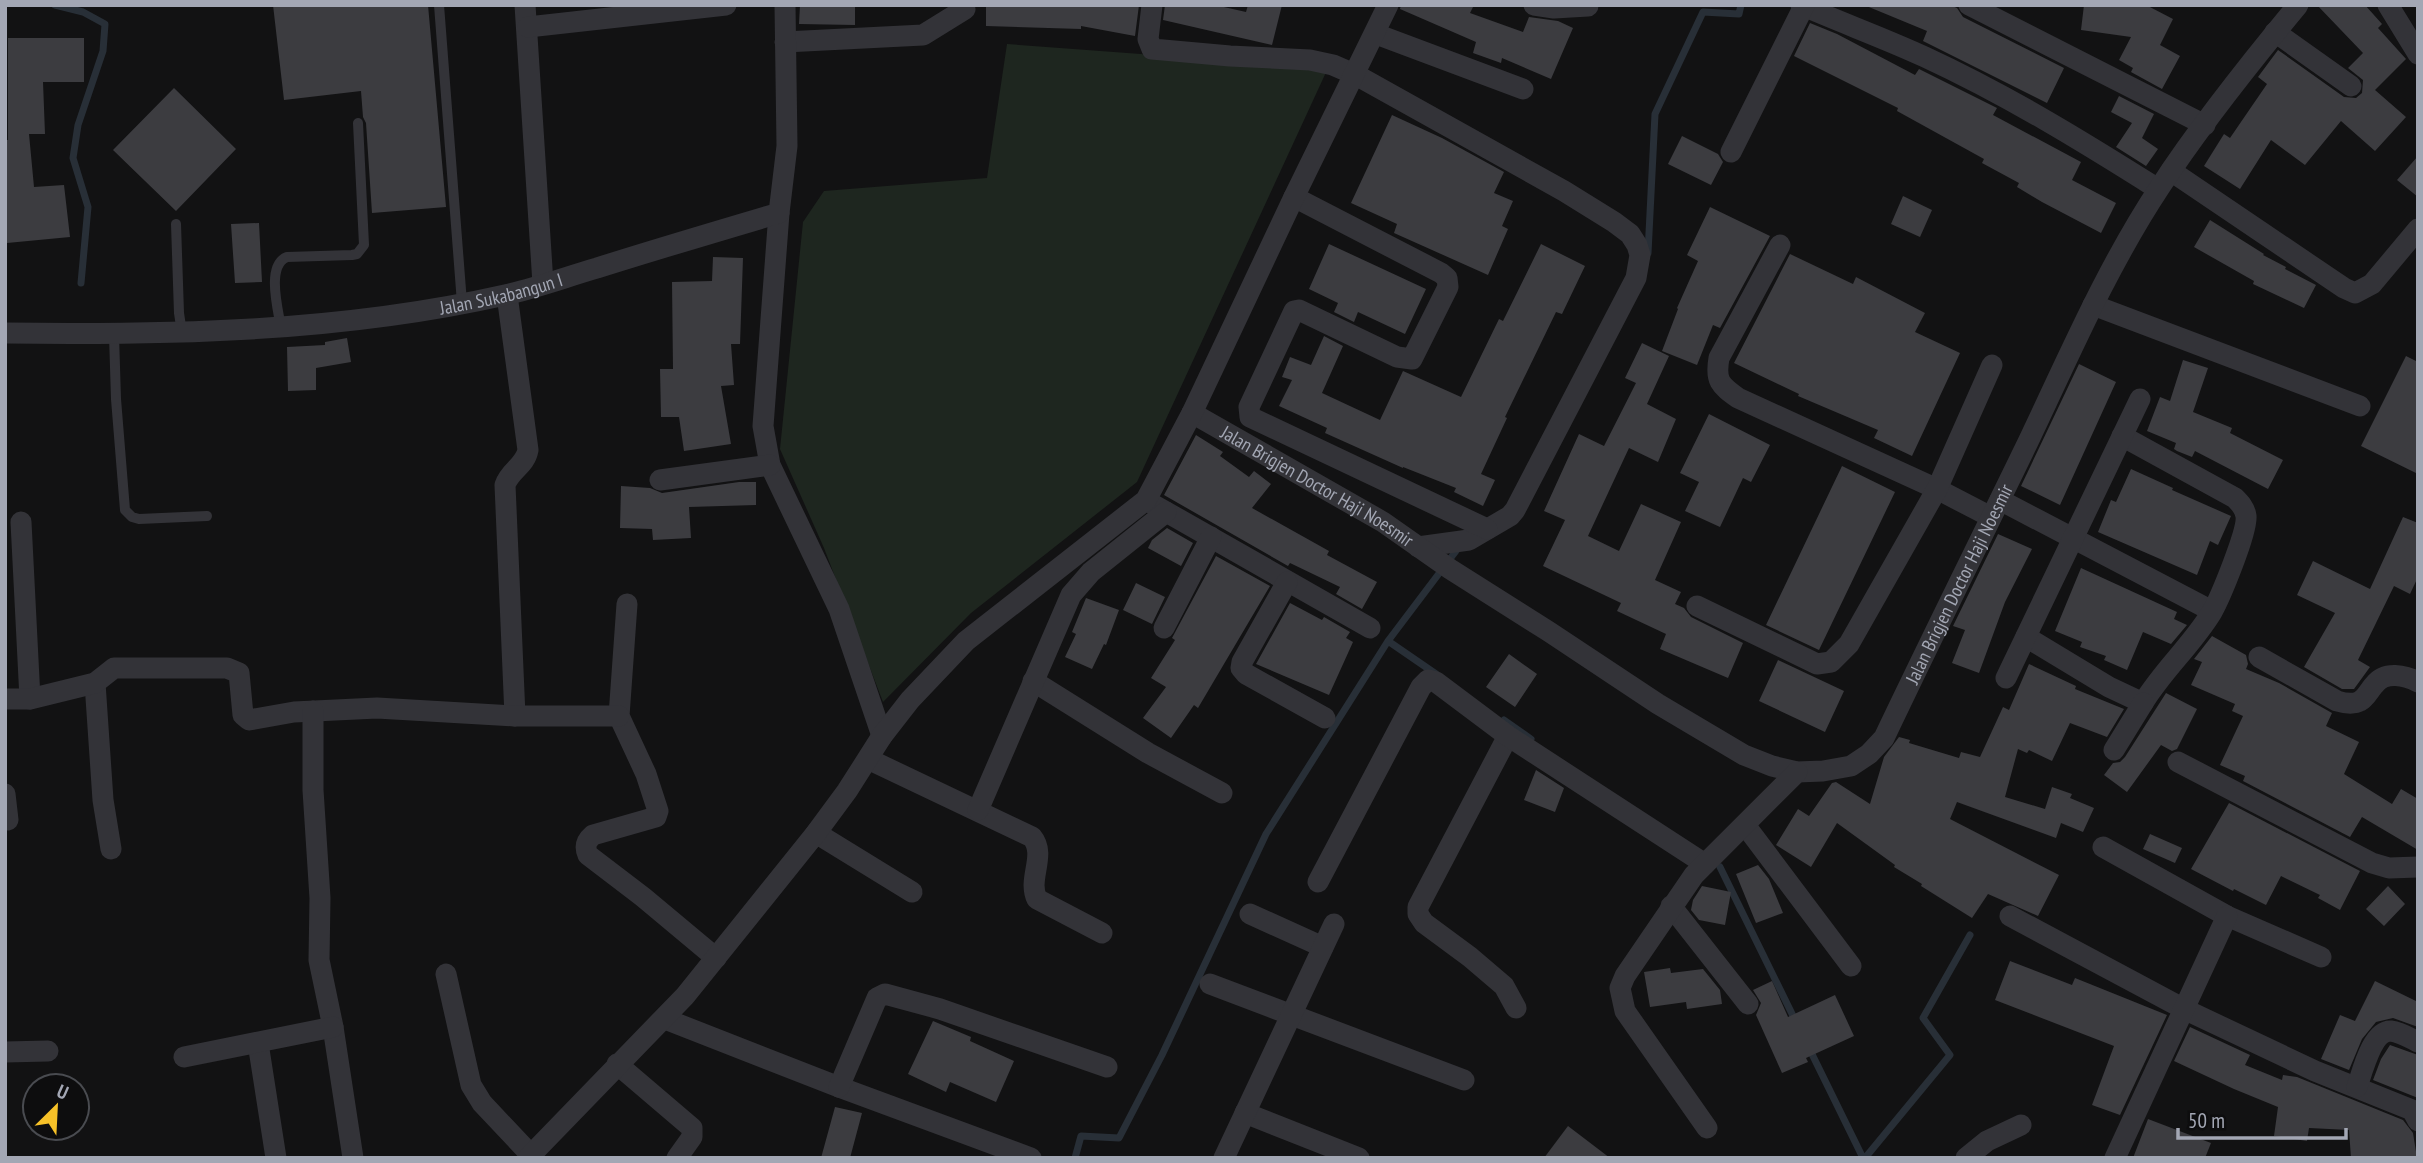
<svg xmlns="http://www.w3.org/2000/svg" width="2423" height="1163" viewBox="0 0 2423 1163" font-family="'PT Sans Narrow',sans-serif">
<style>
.green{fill:#1e261f}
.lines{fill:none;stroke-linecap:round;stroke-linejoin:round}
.stream{stroke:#282f37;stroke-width:7}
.building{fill:#3c3c40}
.service{stroke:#333338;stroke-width:10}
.minor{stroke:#333338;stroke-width:21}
.labels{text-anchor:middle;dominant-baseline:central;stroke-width:6;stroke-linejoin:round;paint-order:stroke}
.street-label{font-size:19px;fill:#a3a7b4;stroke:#0d0d0e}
</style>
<rect width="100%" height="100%" fill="#121213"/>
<!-- green -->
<path class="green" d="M1007,44l321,24 -191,414 -166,131 -88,89 -59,-154 -44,-99 23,-227 21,-31 163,-13z"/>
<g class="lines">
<!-- stream -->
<path class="stream" d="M55,5l28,7 22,12 -2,27 -25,74 -5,33 15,49 -7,76
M1648,253l7,-139 48,-102 36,2 2,-9
M1388,641l48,33
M1504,720l27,19
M1720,867l76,155
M1809,1048l54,110
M1075,1158l6,-22 38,2 43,-83 104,-221 122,-193 71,-94
M1865,1158l85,-103 -27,-37 47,-83"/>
</g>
<!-- building -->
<path class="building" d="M273,5h155l18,202 -74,6 -6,-90 -3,-6 -2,-26 -77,9z
M800,5h55v20l-56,-1z
M986,5h153l-4,31 -54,-10v3l-95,-3z
M1165,5h50l31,7 2,-7h34l-10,40 -109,-25z
M1401,5h73l-4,8 53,19 6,-15 29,4 15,7 -22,51 -49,-21 -1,5 -28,-10 3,-11 -76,-33z
M1864,5h86l7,3 6,9 101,51 -17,35 -124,-62 4,-10z
M2084,5h62l27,14 -13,26 20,11 -18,33 -31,-17 2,-4 -14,-8 12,-23 -50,-7z
M2317,5h48l17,19 -4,4 28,31 -31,31 31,27 -31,34 -34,-30 -36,44 -34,-25 -31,49 -36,-23 20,-32 6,4 37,-54 -9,-7 20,-27 66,47 12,1 6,-5 1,-13 -15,-12 15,-15z
M1810,23l27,11 78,41 4,-6 78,39 -4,7 88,47 -9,18 44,23 -15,30 -59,-31 -25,-15 2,-4 -37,-20 2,-4 -87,-48 1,-3 -104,-52z
M8,38h76v44h-41l2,52h-16l5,53 30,-2 6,52 -63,6 -2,-103h3z
M174,88l62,61 -60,62 -63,-61z
M2119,96l35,18 -12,24 16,11 -12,17 -30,-19 16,-24 -21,-11z
M1392,115l50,23 62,34 -10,21 19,8 -11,25 6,3 -20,46 -94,-42 3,-9 -46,-21z
M1682,136l36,18 5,8 -12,23 -43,-21z
M2418,156v41l-21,-17z
M1903,196l29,14 -12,27 -29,-13z
M1710,207l60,29 -50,92 -7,-3 -16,40 -35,-14 16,-42 -1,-1 21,-47 -11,-6z
M2210,220l54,34 -1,1 23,12 -1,2 31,16 -12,23 -51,-24 1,-3 -60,-34z
M259,223l3,59 -27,1 -4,-59z
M1329,244l97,45 -21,45 -47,-22 -4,10 -20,-10 4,-9 -29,-14z
M1541,244l44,22 -23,48 -6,-2 -51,105 2,1 -26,56 14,6 -12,26 -29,-14 2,-4 -53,-21v1l-78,-35 2,-5 -48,-22 13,-26 -10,-3 8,-20 21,8 13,-29 19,10 -21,47 58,27 23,-49 58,26 38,-78 4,2z
M1790,254l63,30 3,-7 69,36 -10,19 45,21 -48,103 -38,-18 4,-8 -80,-34 1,-2 -65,-31z
M713,257l30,1 -3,86h-9l3,41 -13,1 10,58 -47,7 -5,-34h-18l-1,-48h13l-1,-87 40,-1z
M347,338l4,24 -35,6v22l-28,1 -1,-44 38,-2v-3z
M1642,343l27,13 -22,48 29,15 -18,43 -29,-14 -41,88 31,15 22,-47 40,18 -26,58 26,12 -6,12 9,4 7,9 52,26 -15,35 -68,-29 6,-15 -49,-23 4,-8 -78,-37 22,-46 -21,-9 35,-77 25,12 32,-63 -11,-5z
M2406,356l12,6v112l-57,-28z
M2183,360l25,8 -15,44 39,16 -2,5 53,27 -15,29 -73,-38 -3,6 -15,-6 -3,-2 2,-6 -29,-12 13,-34 10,4z
M2079,364l37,18 -56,123 -39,-19z
M1709,414l61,31 -19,37 -8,-4 -23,49 -35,-16 14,-29 -19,-9z
M1196,435l27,17 -3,4 29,21 5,-6 17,13 -19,24 77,43 -2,4 50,27 -15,27 -26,-15 4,-7 -50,-24 -2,3 -124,-71z
M1842,466l53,26 -76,158 -53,-25z
M2131,469l42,19 -1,2 59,26 -13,29 -8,-4 -13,34 -99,-43 13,-32 5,2z
M739,482h17v23l-67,2 2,31 -38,2 -1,-11 -32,-1 1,-42 29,2 12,5z
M2403,517l15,6v54l-8,17 -16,-8 -36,74 12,7 -16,22h-12l-38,-22 31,-54 -38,-18 16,-34 57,28z
M1167,528l26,15 -12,23 -33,-18 4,-8z
M1998,534l34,15 -27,53 -26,71 -27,-10 13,-33 -12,-4z
M1216,556l54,30 -72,122 -4,-3 -23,33 -28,-20 23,-31 -15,-9 24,-38 -3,-2z
M2081,568l96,44 -3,7 13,6 -16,19 -28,-12 -16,38 -23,-10 2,-4 -26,-9 2,-5 -27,-11z
M1136,583l29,14 -13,27 -29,-14z
M1086,598l33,12 -13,35 -2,-1 -12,25 -27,-12 11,-23 -4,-2z
M1290,603l32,17 2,-3 26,15 -4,6 7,4 -24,53 -73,-31z
M2212,636l34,19 2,9 -2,5 33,14 53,30 -6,13 33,16 -15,32 48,30 9,-15 17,10v51l-56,-33 -12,20 -107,-56 2,-5 -25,-11 23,-49 -11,-5 3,-7 -44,-19 11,-23 -8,-3z
M1509,654l28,20 -22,33 -29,-20z
M1778,660l66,31 -19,41 -66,-31z
M2029,664l47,22 -1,3 49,20 -17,28 -37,-14 -18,38 -23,-11 -2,3 -9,-4 -13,48 40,12 7,-22 20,7 -2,4 24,10 -11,24 -22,-9 -5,15 -99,-36 -7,17 109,56 -21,41 -50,-22 -16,24 -51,-32 1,-2 -28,-17 1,-2 -58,-42 -26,44 -35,-22 22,-36 11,7 23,-33 4,-1 34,22 14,-47 15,-20 11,3 -1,3 50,15 2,-6 19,5 23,-50 6,3z
M2166,693l31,16 -20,40 -5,2 -11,-6 -34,47 -23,-17 9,-12 7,-1 5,-5z
M1536,770l28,18 -9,24 -31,-12z
M2229,803l131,68 -20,39 -22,-12 2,-3 -39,-19 -15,29 -32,-16 -1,2 -42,-22z
M2150,834l32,14 -7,15 -32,-14z
M1758,865l11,14 14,34 -27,10 -20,-49z
M1702,886l29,6 -6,33 -26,-5 -8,-10 2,-10z
M2388,886l17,18 -21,22 -18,-17z
M2010,961l62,24 3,-7 92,37 -47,100 -28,-10 22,-59 -119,-46z
M1670,968l1,5 32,-4 17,21 2,14 -35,5 -1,-7 -36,5 -6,-35z
M1772,981l16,36 47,-22 19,41 -48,22 2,4 -26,11 -26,-58 5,-12 -8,-13z
M2375,981l43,21v25l-25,-9 -17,4 -14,17 -13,31 -28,-11 19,-44 15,6z
M933,1021l38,16 -1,4 44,20 -18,41 -46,-20 -4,10 -38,-18z
M2190,1027l60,28 -5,10 37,15 1,-5 14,2 106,43 10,13 4,25h-66l-2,-28 -40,-2 -2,13 -33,-5 4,-29 -44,-18 -60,-28z
M2390,1045l28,10v43l-45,-18 8,-21z
M835,1107l27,6 -12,45h-29z
M2148,1119l63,24 -6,15h-72z
M1568,1126l42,32h-66z"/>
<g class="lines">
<!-- service -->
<path class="service" d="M439,5l23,298
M176,224l3,89 3,20
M281,328c-3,-19 -15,-63 6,-71l65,-2 5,-1 7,-9 -6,-122
M114,335l2,64 9,111 7,7 7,2 68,-3"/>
<!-- minor -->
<g class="minor">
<path d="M525,5l18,279"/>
<path d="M1152,5l-4,34 4,10 78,7 80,4 23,5 23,10 208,116 50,31 16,12 7,11 3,10 -4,23 -121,232 -5,6 -41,24 -51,7"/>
<path d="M1534,5l20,3 34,-2"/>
<path d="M1801,5c41,18 83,33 124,52 82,38 157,84 233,132"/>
<path d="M1969,5l236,120"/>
<path d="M2388,5l30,49"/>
<path d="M528,27l198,-22"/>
<path d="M2275,32l76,54"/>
<path d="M1376,34l147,55"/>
<path d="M785,42l138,-7 42,-26"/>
<path d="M1731,152l73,-146"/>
<path d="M2171,171l173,117 11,5 17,-9 46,-55"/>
<path d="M1294,197l147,76 6,5 1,9 -36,72 -15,-2 -98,-47 -5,1 -45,96 1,10 237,112"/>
<path d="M779,213l-16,213 7,39 69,144 43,127"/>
<path d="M1780,245l-61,113c-4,23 1,27 19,40l199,91 54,28"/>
<path d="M507,295l21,155c-3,16 -18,20 -23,35l10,231"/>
<path d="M2093,305l267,101"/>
<path id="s1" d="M5,333c168,2 336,-1 500,-38 31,-7 61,-18 92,-27 60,-19 121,-37 182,-55l8,-67 -2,-141"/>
<path id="s2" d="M1192,413l191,109 67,47 98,62 110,73 86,51 28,11 25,6 26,-1 28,-5 18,-12 15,-16c47,-99 96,-197 144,-296 41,-86 79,-175 132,-255 41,-63 90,-124 138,-182"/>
<path d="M660,480l110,-15"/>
<path d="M2000,500l212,111"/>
<path d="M1154,505l216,123"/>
<path d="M21,522l9,177"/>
<path d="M1287,582l-45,80 -1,6 5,6 79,44"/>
<path d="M627,604l-8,112 27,58 12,37 -2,6 -63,18c-7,6 -9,11 -5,20l55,42 73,61"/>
<path d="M1697,606l120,58 14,-2 18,-18 88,-155 55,-124"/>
<path d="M1164,628l47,-91"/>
<path d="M2026,637l83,50 34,16c20,-33 49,-58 69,-91 8,-14 36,-81 34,-96 -1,-8 -6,-13 -11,-18l-113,-62"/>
<path d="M2259,657l78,44c7,2 16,4 23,0 6,-3 10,-12 15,-17 10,-13 30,-9 43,-2"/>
<path d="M2006,678l134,-279"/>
<path d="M1033,681l115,72 74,40"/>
<path d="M95,683l8,117 8,49"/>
<path d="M5,699h25l65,-16 19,-15h113l12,5 4,42 6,5 45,-8 83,-4 138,8h104"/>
<path d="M313,711v79l7,108 -1,62 14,67 20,131"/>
<path d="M1508,736l-90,171v7l6,9 46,34 34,29 12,22"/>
<path d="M2114,750l29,-47"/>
<path d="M868,759l164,78c15,18 -5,42 5,62l65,34"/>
<path d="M2178,762l194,101 17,5 29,-1"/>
<path d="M5,794l3,26"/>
<path d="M978,810l93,-215 20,-23 75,-60"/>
<path d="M1745,825l106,141"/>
<path d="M816,833l96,59"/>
<path d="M2103,847l124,69 94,41"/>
<path d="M1318,882l103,-195 7,-7 8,2 72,54 197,128"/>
<path d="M1671,906l77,98"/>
<path d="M1250,914l73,33"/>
<path d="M2010,916l176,94 129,61 97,39 6,11"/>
<path d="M446,974l25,111 11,18 48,51"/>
<path d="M1210,984l254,96"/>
<path d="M665,1019l174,68 192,71"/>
<path d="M258,1043l18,115"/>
<path d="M5,1052l43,-1"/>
<path d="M184,1057l149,-30"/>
<path d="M617,1064l75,64v9l-15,21"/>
<path d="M839,1087l38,-89 8,-4 55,15 167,58"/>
<path d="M2357,1087c5,-14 15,-57 34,-56 9,1 19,7 27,11"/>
<path d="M1245,1113l114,45"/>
<path d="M1707,1128l-82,-117 -5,-23 5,-12 69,-101 103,-103"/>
<path d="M528,1158l157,-162 131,-163 31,-42 35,-55 28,-36 56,-59 180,-141 46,-87 102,-216 94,-192"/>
<path d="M1224,1158l110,-234"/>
<path d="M1966,1158l21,-17 34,-16"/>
<path d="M2115,1158l112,-242"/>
</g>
</g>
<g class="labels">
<!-- street labels -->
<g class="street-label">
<text stroke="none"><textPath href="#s1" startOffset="499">Jalan Sukabangun I</textPath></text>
<text stroke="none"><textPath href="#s2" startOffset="145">Jalan Brigjen Doctor Haji Noesmir</textPath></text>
<text stroke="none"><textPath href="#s2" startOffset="975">Jalan Brigjen Doctor Haji Noesmir</textPath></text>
</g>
</g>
<!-- border -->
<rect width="2423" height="1163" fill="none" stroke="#a3a7b4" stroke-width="14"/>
<!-- north arrow -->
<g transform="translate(56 1107) rotate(24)"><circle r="33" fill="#0d0d0e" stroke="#494b50" stroke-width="2"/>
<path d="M0-5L12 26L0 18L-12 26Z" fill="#f6c128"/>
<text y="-10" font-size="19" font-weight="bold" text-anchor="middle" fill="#a3a7b4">U</text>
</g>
<!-- scale -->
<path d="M2178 1128v10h168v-10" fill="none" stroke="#a3a7b4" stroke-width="3.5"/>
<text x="2188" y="1128" font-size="21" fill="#a3a7b4" stroke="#0d0d0e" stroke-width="5" paint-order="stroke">50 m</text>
</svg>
